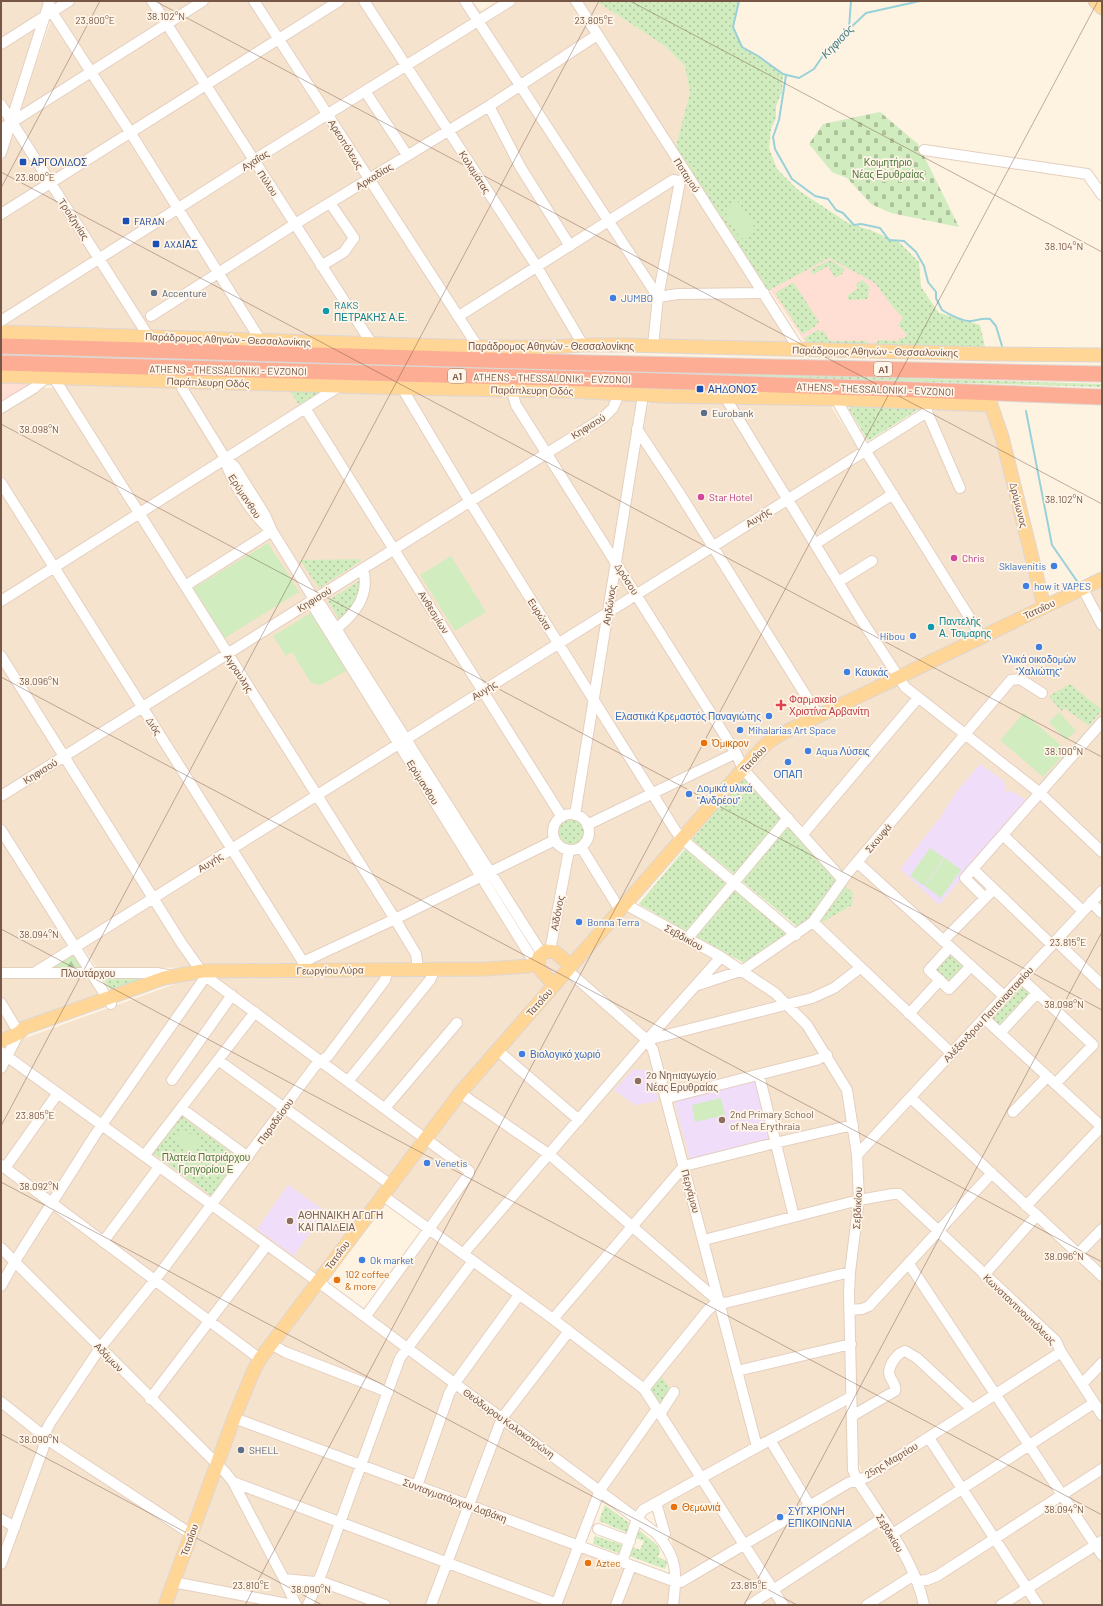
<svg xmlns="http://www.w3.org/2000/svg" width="1103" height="1606" viewBox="0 0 1103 1606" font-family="Barlow,sans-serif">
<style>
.residential{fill:#f6e3ce}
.commercial{fill:#ffdfd3}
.education{fill:#efddfa}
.grass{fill:url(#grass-dots)}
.forest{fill:url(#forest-firs)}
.cemetery{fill:url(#cemetery-stones)}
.garden{fill:#d1ecbe}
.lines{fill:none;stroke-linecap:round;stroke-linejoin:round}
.stream{stroke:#99d1da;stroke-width:2}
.minor-casing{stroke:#e4cfbf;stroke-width:12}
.major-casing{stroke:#ded6d3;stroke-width:15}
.highway-casing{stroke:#ded6d3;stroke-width:17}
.minor{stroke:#fff;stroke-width:10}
.major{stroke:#ffd696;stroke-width:13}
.highway{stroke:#fcad93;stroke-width:15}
.ticks{fill:none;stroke:#765646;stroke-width:1;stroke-opacity:0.45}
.transit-dot{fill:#1a4fb4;stroke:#fff5e8;stroke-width:1.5}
.service-dot{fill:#5c6f8a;stroke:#fff5e8;stroke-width:1.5}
.shop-dot{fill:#3f7fe0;stroke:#fff5e8;stroke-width:1.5}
.culture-dot{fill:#0f9aa8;stroke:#fff5e8;stroke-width:1.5}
.hotel-dot{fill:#d1479c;stroke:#fff5e8;stroke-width:1.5}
.health-dot{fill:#e0444e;stroke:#fff5e8;stroke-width:1.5}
.food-dot{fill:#e8710a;stroke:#fff5e8;stroke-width:1.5}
.education-dot{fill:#8d6e63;stroke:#fff5e8;stroke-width:1.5}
.labels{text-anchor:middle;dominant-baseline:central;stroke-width:3.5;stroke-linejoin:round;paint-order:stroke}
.shield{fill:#fff5e8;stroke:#9f8677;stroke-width:1}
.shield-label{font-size:9px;font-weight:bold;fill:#765646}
.street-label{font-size:10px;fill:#765646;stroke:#fff5e8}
.transit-label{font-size:10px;fill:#164399;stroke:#fff5e8;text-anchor:start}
.park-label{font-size:10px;fill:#4d773b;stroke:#fff5e8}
.service-label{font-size:10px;fill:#4e5e75;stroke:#fff5e8;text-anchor:start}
.shop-label{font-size:10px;fill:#366cbe;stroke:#fff5e8;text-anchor:start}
.culture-label{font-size:10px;fill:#0d838f;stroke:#fff5e8;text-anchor:start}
.hotel-label{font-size:10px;fill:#b23c85;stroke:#fff5e8;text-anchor:start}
.health-label{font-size:10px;fill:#be3a42;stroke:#fff5e8;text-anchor:start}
.food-label{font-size:10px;fill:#c56008;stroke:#fff5e8;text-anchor:start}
.education-label{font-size:10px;fill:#785e54;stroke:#fff5e8;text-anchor:start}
.water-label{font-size:11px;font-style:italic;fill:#3b7983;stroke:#fff5e8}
.ticks-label{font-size:10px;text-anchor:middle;fill:#765646;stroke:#fff5e8;stroke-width:3.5;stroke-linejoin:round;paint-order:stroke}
</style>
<defs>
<pattern id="grass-dots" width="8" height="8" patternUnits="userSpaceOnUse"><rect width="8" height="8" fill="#d1ecbe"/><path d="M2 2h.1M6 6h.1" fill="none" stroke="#aec29c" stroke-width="1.8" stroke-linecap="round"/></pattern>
<pattern id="forest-firs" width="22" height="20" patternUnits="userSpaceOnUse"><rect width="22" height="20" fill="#d1ecbe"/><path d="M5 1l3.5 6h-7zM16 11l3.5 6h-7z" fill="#aec29c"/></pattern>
<pattern id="cemetery-stones" width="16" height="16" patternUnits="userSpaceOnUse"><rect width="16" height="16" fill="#d1ecbe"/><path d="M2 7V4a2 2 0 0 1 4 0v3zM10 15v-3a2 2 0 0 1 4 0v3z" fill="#aec29c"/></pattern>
</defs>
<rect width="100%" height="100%" fill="#fef2e0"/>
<!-- residential -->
<path class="residential" d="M1,1h44l-44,137z
M66,1h405l10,10 17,-10h98l69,45 20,20 5,26 -12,52 127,204 -804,-20v-164l54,-155z
M64,381l570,17 4,4 -48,299 -44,244 3,9 23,-96 75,-453 11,-6 172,6 33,51 79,-50 50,4 53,193 -276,134 -32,32 -119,132 -305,380 282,213 -21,54 96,36 3,4 -3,17h-669v-351l215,203 -215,-215v-185l19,-17 180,-65 110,-8 -213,1 -20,-30 -45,31 -31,1v-558l39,-24h15z
M1102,583v1022h-427l7,-29 -21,-71 180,-99h4l3,4 1,66 13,-3 -5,-16 -3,-151v-33l8,-70 37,-13 -35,7 -11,-107 -41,-67 -21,-22 -38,-30 -1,-3 64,-45 30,-44 -99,-110 28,-28z
M625,909l87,49 52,31 36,31 46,76 5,37 3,75 -7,188 -214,115 -263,-195 63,-87 -45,-33 53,-74z
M92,976l11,18 -102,41v-57z"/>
<!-- commercial -->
<path class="commercial" d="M820,249l61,32 35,53 -1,17 -106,-3 -45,-67z
M1,378l29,1 1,8 -30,19z"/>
<!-- education -->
<path class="education" d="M980,764l24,17 2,11 6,-1 17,11 -48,54 -7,1v7l-35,41 -39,-36 42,-54 15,-24z
M634,1069l17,2 7,30 -23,4 -21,-15z
M756,1080l13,60 -79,20 -16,-60z
M288,1185l37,26 -31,45 -37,-27z"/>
<!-- grass -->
<path class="grass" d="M596,1h143l-6,26 9,20 16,9 25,18 -1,18 -6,14v12l-5,11 -2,19 8,21 21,21 50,33 22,7 30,13 19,19 2,25 18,26 41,12 6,26 -113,-3 1,-5h3l1,-3 21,1v-3h6l2,-4 -9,-9 5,-7 -11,-12 -17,-23 -46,-25 -65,35 -90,-138 16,-63 -5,-26 -20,-20z
M830,260l15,9 -3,5 -7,4 -7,-12 -15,9 -3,-5z
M862,280l7,6 -1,13 -19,1 -2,-4 11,-8 -3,-3z
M792,283h2l25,39 -4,3 1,1 -14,8 -27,-41z
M818,330l2,2 3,-2 7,11h37v2h3l-1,5 -59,-2 -6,-8z
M1,352l1101,32v3l-1101,-32z
M289,390l34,1 -23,15z
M850,406l69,2v1l-51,32 -19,-32z
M359,559l2,2 -42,27 -19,-28z
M362,579l-1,17 -20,26 -13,-21z
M1070,684l32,26 -13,16 -24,-18 -4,3 -12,-15z
M745,776l38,42 -49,56 -42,-34z
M558 832a13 13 0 1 1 26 0a13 13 0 1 1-26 0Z
M789,825l49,55 -27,40 -12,8 -57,-47z
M685,849l41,35 -40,47 -47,-27z
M844,885l9,8 -1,12 -33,19 -1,-1z
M734,890l53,44 -43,29 -49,-27z
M949,951l18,16 -18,20 -17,-16z
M102,978h48l-38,13z
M1024,985l10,9 -33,35 -10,-9z
M181,1116l59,43 -28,37 -59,-43z
M660,1375l11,15 -8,17 -13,-18z
M605,1505l27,20 -4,8 -29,-12z
M639,1530l19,16 2,5 -2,6 7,3 2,3 -2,6 -36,-13 4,-9 7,3 4,-9 -8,-3z
M595,1536l28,9 -2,9 -28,-10z"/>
<!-- forest -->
<path class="forest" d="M75,948l10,20 -38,-1z"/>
<!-- cemetery -->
<path class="cemetery" d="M880,112l38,32 41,83 -68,-14 -20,-9 -24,-26 -15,-6 -23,-28 14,-20z"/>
<!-- garden -->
<path class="garden" d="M737,200l19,30 -15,9 -17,-29z
M268,543l31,49 -76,47 -31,-50z
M451,556l35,56 -31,19 -35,-56z
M311,613l36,57 -26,15 -10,-2 -19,-31 -6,4 -13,-20z
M1059,712l17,19 -10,9 -17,-18z
M1024,713l43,38 -24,26 -43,-37z
M930,848l14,10 -20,28 -14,-10z
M945,858l16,12 -20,28 -16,-12z
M721,1098l4,17 -30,7 -3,-17z
M183,1128l17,14 -9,11 -17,-15z"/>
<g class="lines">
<!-- stream -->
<path class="stream" d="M739,1l-6,26 9,20 16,9 25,18 16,4 15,-9 12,-18 40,-38 54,-12
M849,28l2,-27
M786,75l-7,45 -6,17 2,12 17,30 23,17 13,3 8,11 7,3 11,12 7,-1 19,4 9,12 15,1 12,11 8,14 4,16 8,10v6l6,12c6,4 22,12 29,11 7,-1 11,-3 19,-2l6,7 6,20
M1026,411l26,134 27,39
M1041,784l44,-50"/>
<!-- minor casing -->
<g class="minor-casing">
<path id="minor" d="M48,1l4,11 78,120 131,209
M152,1l220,343
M254,1l224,346
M364,1l173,266 46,78
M465,1l193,296 20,-3 86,-1
M576,1l223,348
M1,44l68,-43
M365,91l42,64
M1,105l146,229
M489,106l32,62 49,78
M1,129l202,-128
M924,150l163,24 15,21
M1,153l48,-150
M1,214l338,-213
M321,266l23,-14 10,-14 -24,-35
M151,316l144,-92 194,-118 108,-71
M459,316l214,-136 7,1
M1,321l253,-161 256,-159
M653,346l5,-49 22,-116 4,-2
M54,378l341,541 21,35 2,15
M182,388l43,70 10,9 30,48 7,16 42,68 7,6 221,349
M402,388l68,114 205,328 6,8 115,97
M511,389l5,16 220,348 7,16 100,111
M725,397l134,219 46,71 135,106 62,59
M836,399l29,51 116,186
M1,408l33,-20 12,-10
M305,408l257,409
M927,412l33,76
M637,429l43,65 138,221
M225,460c7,23 27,54 45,70
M1,483l302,479v8
M815,544l78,-50
M838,582l34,-21
M185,586l87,-55
M1083,589l19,36
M314,599l1,10 216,348 6,5
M1,601l339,-215
M336,629c20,-16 34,-34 27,-60
M1,656l181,288 22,31 265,196v3l-104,143
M1,796l602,-378 10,-10 6,-14
M553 832a18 18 0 1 1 36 0a18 18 0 1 1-36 0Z
M575,815l68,-420
M587,825l149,-72
M1,830l110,174
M803,834l115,-136
M1003,835l80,76
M581,847l39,63
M857,862l147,134
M973,869l79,76
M985,898l-20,-20 137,-156
M1091,902l11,11
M625,904l96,53 54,36 32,32 40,65 10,65 2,45 -9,72 -1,21 4,177 4,10c24,37 58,81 67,125
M813,922l138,131
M687,939l101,-121
M943,941l47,-48
M1056,941l46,44
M950,947l-21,23 20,19 22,-23
M550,951l19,-101
M303,962l92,-43 160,-79
M567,970l80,70 6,10 104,397
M1,973h156l15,3
M34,973l893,-561 -1,-10
M1021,978l72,67 -38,39
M695,986l48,-16 70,-48 34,-48 164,-194 9,-1 22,14
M1,1003l18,30 -18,35
M909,1014l31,-34
M984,1018l118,109
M1000,1033l37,-40
M647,1040l165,-42 22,-10 26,-20
M497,1050l82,70
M1,1052l316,229 339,252c22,24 21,41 17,72
M218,1060l173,125
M759,1075l35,142
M172,1080l60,-85
M349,1080l81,-100 5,-11
M460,1093l90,62 168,146 7,2 125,-31
M667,1098l149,-38 11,-5
M911,1098l191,178
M181,1108l67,49
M385,1108l72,-85
M1013,1112l34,-35
M857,1155l245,-264
M144,1156l111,-144
M1,1165l259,194
M5,1168l53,-75
M382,1195l171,124 91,70 139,216
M1026,1206l76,-80
M704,1240l155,-40 34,-6h6l157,147 5,11 41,63
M103,1242l56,-75
M1,1248l224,224 8,10 51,97 12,26
M463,1254l184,-214 74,-83
M1078,1254l24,-25
M909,1264l193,291
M984,1275l53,-60
M1,1286l14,-25 80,-126 111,-159
M850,1310l12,-1 7,-3 123,-133
M553,1319l131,-153 91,-23 78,-18
M271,1344l14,8 103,40
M737,1371l114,-27
M1082,1384l20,-21
M644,1389l63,-78 11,-10
M150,1399l117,-154
M1,1402l53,42 137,90
M660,1414l14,-22
M852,1416l43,-25c2,-7 -5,-10 -6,-18 0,-8 8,-20 16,-22l12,7 55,51
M234,1418l442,164h5l167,-99 19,-6 194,-125
M929,1438l109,167
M770,1440l40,66
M233,1482l324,122
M417,1486l32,-92 6,-11 64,-88
M656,1503l9,31 -3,5
M1,1519l14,8
M598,1529l32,12
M891,1535l203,-132
M622,1562l15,-43 6,-9 114,-63 94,-50
M1,1564l42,-115 4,-20 3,-6 50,-75 55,-68 160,-214 13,-10 57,-76 3,-11
M284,1579l41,4 60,22
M917,1581l10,-1 10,-4 165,-107
M173,1582l120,23
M308,1605l14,-33 78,-214 73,-97
M431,1605l71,-187 67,-87
M556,1605l44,-115 57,-81
M616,1605l15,-39
M750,1605l131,-86
M867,1605l47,-30
M1001,1605l101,-64"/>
</g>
<!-- major casing -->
<g class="major-casing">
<path id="major" d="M1095,1l7,7
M1,332l477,15h75l30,-2h41l368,9 110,1
M1,376l401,12 166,3 95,5 173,3 155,6 11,32 42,169
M554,985l-16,-18 1,-10 7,-6 9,1 16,14
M1,1041l18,-8 5,-5 140,-50 38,-7 285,-2 41,-3 9,-4
M165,1605l69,-187 19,-46 7,-13 200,-266 283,-324 24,-26 16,-10 319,-154"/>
</g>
<!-- highway casing -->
<g class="highway-casing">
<path id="highway" d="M1,346l590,17 511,11
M1,363c219,8 439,10 658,18 148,4 295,11 443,16"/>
</g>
<!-- minor -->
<use href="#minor" class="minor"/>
<!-- major -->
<use href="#major" class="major"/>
<!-- highway -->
<use href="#highway" class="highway"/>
</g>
<!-- ticks -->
<path class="ticks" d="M155,1l947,503M630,1l472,251M1,172l1101,585M1,188l99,-187M1,424l1101,586M1,677l1101,585M1,929l1101,586M1,1126l598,-1125M1,1182l796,423M1,1434l321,171M245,1605l853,-1604M744,1605l358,-673"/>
<!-- markers -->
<g class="transit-dot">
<rect x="19" y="158" width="8" height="8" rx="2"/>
<rect x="122" y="217" width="8" height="8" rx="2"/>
<rect x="152" y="240" width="8" height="8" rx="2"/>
<rect x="696" y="385" width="8" height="8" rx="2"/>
</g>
<g class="service-dot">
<circle cx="154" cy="293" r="4"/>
<circle cx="704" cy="413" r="4"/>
<circle cx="241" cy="1450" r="4"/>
</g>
<g class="shop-dot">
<circle cx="613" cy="298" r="4"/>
<circle cx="1054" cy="566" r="4"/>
<circle cx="1026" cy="586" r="4"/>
<circle cx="913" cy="636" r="4"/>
<circle cx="1039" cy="647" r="4"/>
<circle cx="847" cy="672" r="4"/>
<circle cx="769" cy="716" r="4"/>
<circle cx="740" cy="730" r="4"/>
<circle cx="808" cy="751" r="4"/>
<circle cx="788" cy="762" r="4"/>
<circle cx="689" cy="794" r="4"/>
<circle cx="579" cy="922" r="4"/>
<circle cx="522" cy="1054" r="4"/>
<circle cx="427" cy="1163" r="4"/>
<circle cx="362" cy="1260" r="4"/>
<circle cx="780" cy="1517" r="4"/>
</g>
<g class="culture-dot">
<circle cx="326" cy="311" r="4"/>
<circle cx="931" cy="627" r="4"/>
</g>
<g class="hotel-dot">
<circle cx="701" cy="497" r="4"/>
<circle cx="954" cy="558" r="4"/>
</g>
<path class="health-dot" d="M779 699h4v4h4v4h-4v4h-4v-4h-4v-4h4z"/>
<g class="food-dot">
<circle cx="704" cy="743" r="4"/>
<circle cx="337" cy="1280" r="4"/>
<circle cx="674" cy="1507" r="4"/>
<circle cx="588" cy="1563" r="4"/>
</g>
<g class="education-dot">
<circle cx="638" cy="1081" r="4"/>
<circle cx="722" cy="1120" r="4"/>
<circle cx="290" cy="1221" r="4"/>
</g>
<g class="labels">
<!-- shield labels -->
<g class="shield">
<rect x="874" y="362" width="18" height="14" rx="3"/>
<rect x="448" y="369" width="18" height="14" rx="3"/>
</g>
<g class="shield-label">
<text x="883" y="369">Α1</text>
<text x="457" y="376">Α1</text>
</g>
<!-- street labels -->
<g class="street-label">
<text transform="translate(346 144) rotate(58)">Αρεοπόλεως</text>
<text transform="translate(255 160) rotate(-32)">Αχαΐας</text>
<text transform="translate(475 172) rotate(57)">Καλαμάτας</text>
<text transform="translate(687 175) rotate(57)">Ποταμού</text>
<text transform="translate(374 176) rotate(-32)">Αρκαδίας</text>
<text transform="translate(268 183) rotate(57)">Πύλου</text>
<text transform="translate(74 219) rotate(57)">Τροιζηνίας</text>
<text transform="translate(228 339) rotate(2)">Παράδρομος Αθηνών - Θεσσαλονίκης</text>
<text x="551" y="346">Παράδρομος Αθηνών - Θεσσαλονίκης</text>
<text transform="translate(875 351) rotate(1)">Παράδρομος Αθηνών - Θεσσαλονίκης</text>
<text transform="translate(228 370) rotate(1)">ATHENS - THESSALONIKI - EVZONOI</text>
<text transform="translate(552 378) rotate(1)">ATHENS - THESSALONIKI - EVZONOI</text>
<text transform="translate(208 382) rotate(2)">Παράπλευρη Οδός</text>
<text transform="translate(875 389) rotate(2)">ATHENS - THESSALONIKI - EVZONOI</text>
<text transform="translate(532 390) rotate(1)">Παράπλευρη Οδός</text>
<text transform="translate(588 426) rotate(-32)">Κηφισού</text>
<text transform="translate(245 496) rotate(57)">Ερύμανθου</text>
<text transform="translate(1019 505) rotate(76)">Δρύμωνος</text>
<text transform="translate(758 517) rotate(-32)">Αυγής</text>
<text transform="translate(627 579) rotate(57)">Δρόσου</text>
<text transform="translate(314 599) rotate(-32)">Κηφισού</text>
<text transform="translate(609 605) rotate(-81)">Αηδώνος</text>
<text transform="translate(1039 609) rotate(-25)">Τατοΐου</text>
<text transform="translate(434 612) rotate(58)">Ανθεσμίων</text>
<text transform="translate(540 614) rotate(58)">Ευρώτα</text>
<text transform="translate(239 673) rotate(57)">Αγραυλης</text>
<text transform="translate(484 690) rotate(-32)">Αυγής</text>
<text transform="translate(154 726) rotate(57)">Διός</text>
<text transform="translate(753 759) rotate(-47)">Τατοΐου</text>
<text transform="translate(40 771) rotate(-32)">Κηφισού</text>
<text transform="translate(423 782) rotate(58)">Ερύμανθου</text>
<text transform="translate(878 838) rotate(-50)">Σκουφά</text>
<text transform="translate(210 862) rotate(-32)">Αυγής</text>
<text transform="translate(557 913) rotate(-79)">Αϊδόνος</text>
<text transform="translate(684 937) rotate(29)">Σεβδικίου</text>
<text transform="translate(330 970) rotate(-1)">Γεωργίου Λύρα</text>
<text x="88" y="973">Πλουτάρχου</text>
<text transform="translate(539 1002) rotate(-49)">Τατοΐου</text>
<text transform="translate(988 1014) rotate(-47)">Αλέξανδρου Παπαναστασίου</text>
<text transform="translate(275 1121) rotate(-54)">Παραδείσου</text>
<text transform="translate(691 1191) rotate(75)">Περγάμου</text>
<text transform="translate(857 1208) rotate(-87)">Σεβδικίου</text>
<text transform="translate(337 1255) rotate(-53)">Τατοΐου</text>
<text transform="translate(1020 1309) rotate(44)">Κωνσταντινουπόλεως</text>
<text transform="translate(109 1357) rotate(46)">Αδάμων</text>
<text transform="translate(509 1423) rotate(36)">Θεόδωρου Κολοκοτρώνη</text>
<text transform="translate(891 1460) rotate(-31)">25ης Μαρτίου</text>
<text transform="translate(455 1500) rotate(20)">Συνταγματάρχου Δαβάκη</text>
<text transform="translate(890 1533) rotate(59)">Σεβδικίου</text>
<text transform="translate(189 1540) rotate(-70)">Τατοΐου</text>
</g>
<!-- transit labels -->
<g class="transit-label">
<text x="31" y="162">ΑΡΓΟΛΙΔΟΣ</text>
<text x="134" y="221">FARAN</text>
<text x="164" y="244">AXAΙΑΣ</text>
<text x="708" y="389">ΑΗΔΟΝΟΣ</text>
</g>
<!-- park labels -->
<g class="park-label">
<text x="888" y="162">Κοιμητήριο<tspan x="888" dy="12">Νέας Ερυθραίας</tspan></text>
<text x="206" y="1157">Πλατεία Πατριάρχου<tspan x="206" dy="12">Γρηγορίου Ε</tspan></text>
</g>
<!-- service labels -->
<g class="service-label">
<text x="162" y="293">Accenture</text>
<text x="712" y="413">Eurobank</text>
<text x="249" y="1450">SHELL</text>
</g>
<!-- shop labels -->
<g class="shop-label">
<text x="621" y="298">JUMBO</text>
<text x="1046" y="566" text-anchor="end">Sklavenitis</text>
<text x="1034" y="586">how it VAPES</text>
<text x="905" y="636" text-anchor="end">Hibou</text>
<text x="1039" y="659" text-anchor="middle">Υλικά οικοδομών<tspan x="1039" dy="12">"Χαλιώτης"</tspan></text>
<text x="855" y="672">Καυκάς</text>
<text x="761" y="716" text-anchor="end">Ελαστικά Κρεμαστός Παναγιώτης</text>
<text x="748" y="730">Mihalarias Art Space</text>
<text x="816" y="751">Aqua Λύσεις</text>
<text x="788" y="774" text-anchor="middle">ΟΠΑΠ</text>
<text x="697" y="788">Δομικά υλικά<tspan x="697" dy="12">"Ανδρέου"</tspan></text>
<text x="587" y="922">Bonna Terra</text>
<text x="530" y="1054">Βιολογικό χωριό</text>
<text x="435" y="1163">Venetis</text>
<text x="370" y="1260">Ok market</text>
<text x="788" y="1511">ΣΥΓΧΡΙΟΝΗ<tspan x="788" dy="12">ΕΠΙΚΟΙΝΩΝΙΑ</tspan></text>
</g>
<!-- culture labels -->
<g class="culture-label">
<text x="334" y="305">RAKS<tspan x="334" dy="12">ΠΕΤΡΑΚΗΣ Α.Ε.</tspan></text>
<text x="939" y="621">Παντελής<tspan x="939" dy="12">Α. Τσιμαρης</tspan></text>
</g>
<!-- hotel labels -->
<g class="hotel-label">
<text x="709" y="497">Star Hotel</text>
<text x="962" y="558">Chris</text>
</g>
<!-- health labels -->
<g class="health-label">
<text x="789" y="699">Φαρμακείο<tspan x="789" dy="12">Χριστίνα Αρβανίτη</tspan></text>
</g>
<!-- food labels -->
<g class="food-label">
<text x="712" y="743">Όμικρον</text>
<text x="345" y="1274">102 coffee<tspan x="345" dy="12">&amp; more</tspan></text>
<text x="682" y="1507">Θεμωνιά</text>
<text x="596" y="1563">Aztec</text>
</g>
<!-- education labels -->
<g class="education-label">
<text x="646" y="1075">2ο Νηπιαγωγείο<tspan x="646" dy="12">Νέας Ερυθραίας</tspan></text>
<text x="730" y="1114">2nd Primary School<tspan x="730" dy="12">of Nea Erythraia</tspan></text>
<text x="298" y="1215">ΑΘΗΝΑΙΚΗ ΑΓΩΓΗ<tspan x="298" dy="12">ΚΑΙ ΠΑΙΔΕΙΑ</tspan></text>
</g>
<!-- water labels -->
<g class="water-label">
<text transform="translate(837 41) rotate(-46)">Κηφισός</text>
</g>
</g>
<g class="ticks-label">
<text x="166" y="20">38.102°N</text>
<text x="95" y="24">23.800°E</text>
<text x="594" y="24">23.805°E</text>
<text x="35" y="181">23.800°E</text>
<text x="1064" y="250">38.104°N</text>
<text x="39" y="433">38.098°N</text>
<text x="1064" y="503">38.102°N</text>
<text x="39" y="685">38.096°N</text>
<text x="1064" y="755">38.100°N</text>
<text x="39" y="938">38.094°N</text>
<text x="1068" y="946">23.815°E</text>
<text x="1064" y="1008">38.098°N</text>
<text x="35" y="1119">23.805°E</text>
<text x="39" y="1190">38.092°N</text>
<text x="1064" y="1260">38.096°N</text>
<text x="39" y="1443">38.090°N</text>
<text x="1064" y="1513">38.094°N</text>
<text x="251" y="1589">23.810°E</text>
<text x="749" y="1589">23.815°E</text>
<text x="311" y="1593">38.090°N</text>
</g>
<!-- border -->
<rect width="1103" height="1606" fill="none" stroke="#765646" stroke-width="4"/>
</svg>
